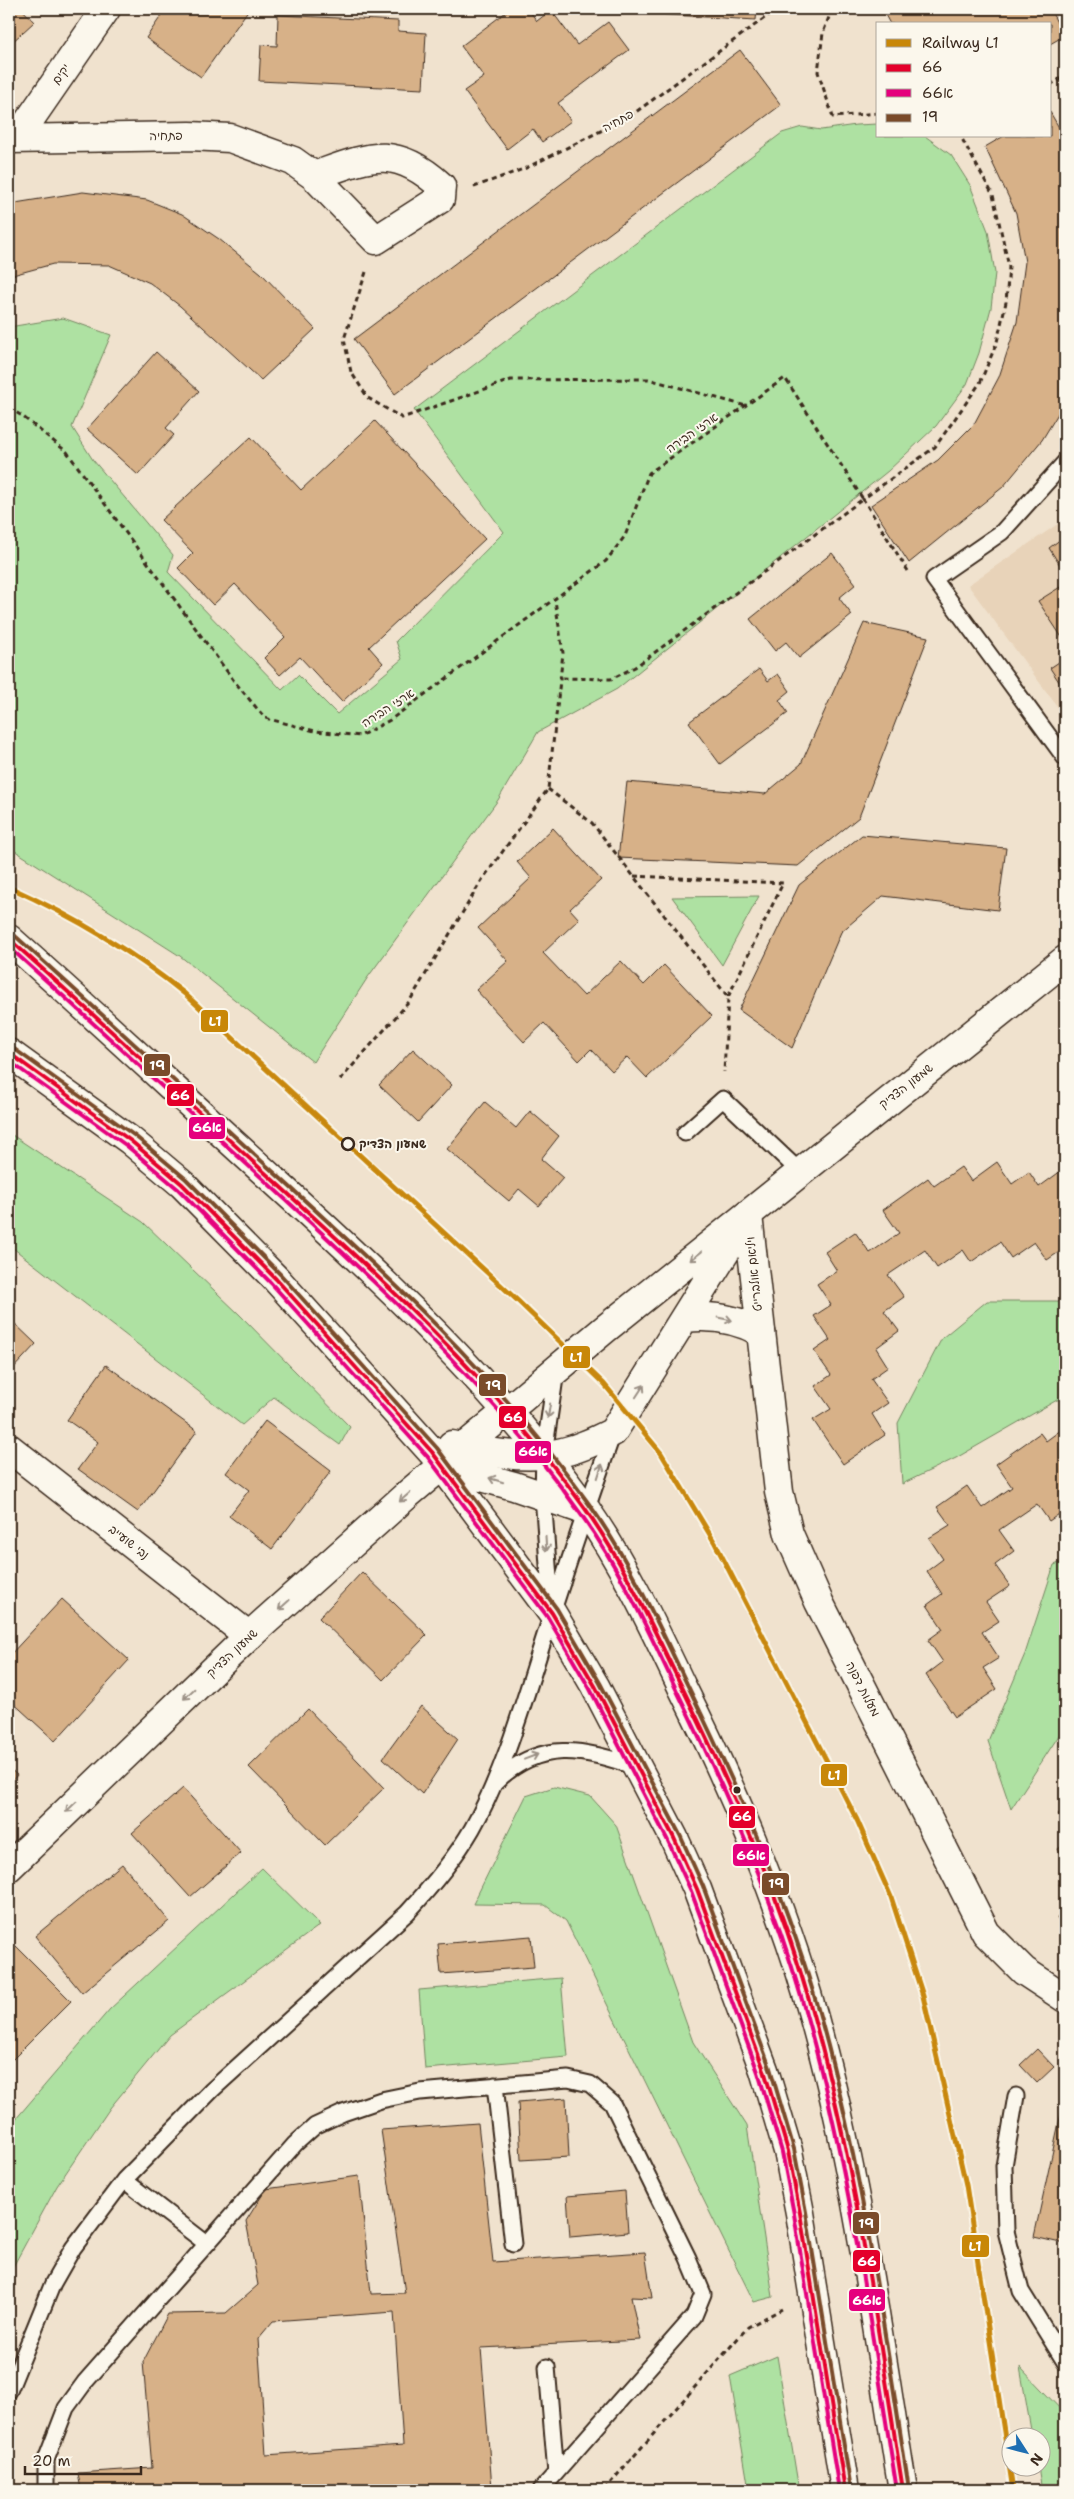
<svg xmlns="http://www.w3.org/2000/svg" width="1074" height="2499" viewBox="0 0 1074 2499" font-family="'Shantell Sans','Playpen Sans Hebrew',sans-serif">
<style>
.built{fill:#e8d3b9}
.green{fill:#aee1a2;stroke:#748660}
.building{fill:#d7b188;stroke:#3b2a1e;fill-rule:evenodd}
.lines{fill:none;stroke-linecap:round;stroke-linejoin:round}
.lane-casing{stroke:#3b2a1e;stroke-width:19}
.street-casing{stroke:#3b2a1e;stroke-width:31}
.secondary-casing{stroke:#3b2a1e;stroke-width:31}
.highway-casing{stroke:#3b2a1e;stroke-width:31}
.path{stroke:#3b2a1e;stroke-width:3;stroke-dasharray:5 4;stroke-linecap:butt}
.lane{stroke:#fbf7ec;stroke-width:15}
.street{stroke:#fbf7ec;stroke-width:28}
.secondary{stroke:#fbf7ec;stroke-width:28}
.highway{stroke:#fbf7ec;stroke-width:28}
.bus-1-casing{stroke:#fbf7ec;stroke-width:8}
.bus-2-casing{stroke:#fbf7ec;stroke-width:8}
.bus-3-casing{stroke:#fbf7ec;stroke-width:8}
.bus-1{stroke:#e4002b;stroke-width:4}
.bus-2{stroke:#e5007d;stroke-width:4}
.bus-3{stroke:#7a4b2a;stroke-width:4}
.rail-1-casing{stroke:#fbf7ec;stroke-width:9}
.rail-1{stroke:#c88708;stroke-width:5}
.oneway{stroke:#9b9085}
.stop-dot{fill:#fbf7ec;stroke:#3b2a1e;stroke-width:2.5}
.bus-dot{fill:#3b2a1e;stroke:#fbf7ec;stroke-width:2}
.labels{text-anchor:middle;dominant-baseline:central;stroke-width:4;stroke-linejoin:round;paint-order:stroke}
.street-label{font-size:12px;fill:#3b2a1e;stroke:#fbf7ec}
.stop-label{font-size:12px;font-weight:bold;fill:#3b2a1e;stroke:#fbf7ec;text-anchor:start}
.line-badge{stroke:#fbf7ec;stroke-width:2}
.badge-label{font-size:14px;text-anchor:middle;font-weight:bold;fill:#fff}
</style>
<rect width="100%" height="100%" fill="#f0e2ce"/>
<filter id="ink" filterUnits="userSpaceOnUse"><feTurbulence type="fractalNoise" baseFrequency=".02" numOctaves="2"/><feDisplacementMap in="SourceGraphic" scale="10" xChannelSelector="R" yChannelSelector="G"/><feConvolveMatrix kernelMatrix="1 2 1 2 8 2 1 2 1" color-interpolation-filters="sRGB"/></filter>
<g filter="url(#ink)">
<!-- built -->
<path class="built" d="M1065,519v198l-97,-132z"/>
<!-- green -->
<path class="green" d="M878,124v12h47l26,19 19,30 18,46 7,42 -4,35 -12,45 -12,31 -31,42 -48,45 -271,218 -79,43 -40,68 -130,177 -55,85 -133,-106 -171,-109v-414l3,-3 -3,-3v-100l54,-9 48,17 -39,92 21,33 80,95 -5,17 114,118 16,-15 39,39 65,-55 -6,-18 108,-109 -90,-122 368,-277 20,-6 19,3 35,-5z
M759,896l-37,69 -50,-68z
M9,1133l134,89 97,93 110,112 -10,18 -66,-48 -32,28 -233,-180z
M987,1301h70l8,3v95l-8,1 -101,58 -54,26 -4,-61 44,-85z
M1065,1561v165l-54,83 -23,-68 37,-87 29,-89z
M554,1787l36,9 26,29 77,217 54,84 26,171 -19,5 -188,-381 -21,-16 -72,-1 53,-108z
M262,1868l58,57 -150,110 -60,73 -53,78 -48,88v-147l101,-118z
M561,1978l7,79 -143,12 -6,-79z
M777,2356l22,134h-50l-19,-114z
M1020,2367l45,47v76h-23l-4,-23 4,-1v-30h-10z"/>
<!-- building -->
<path class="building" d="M9,9h13l12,13 -25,23z
M166,9h83l-48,68 -55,-39z
M510,9h18l9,12 14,-11 26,35 31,-23 21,28 -71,53 13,18 -29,21 -9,-13 -26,20 -43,-58 20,-14 -23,-31z
M605,9h152l-1,11 -151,-9z
M882,9h168l14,27 -14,8v-20h-160z
M278,15l120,6v10l28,2 -3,56 -164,-8 2,-36 16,1z
M740,50l41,55 -386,289 -41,-55z
M1050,112l15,26v264l-23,38 -39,47 -94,76 -38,-58 67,-45 36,-36 25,-47 18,-55 8,-60 -9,-49 -31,-66 19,-11h46z
M83,192l64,8 35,14 37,25 42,34 54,56 -54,51 -81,-74 -30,-23 -41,-18 -56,-1 -44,12v-72z
M156,352l43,39 -33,37 8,7 -36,40 -51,-46z
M375,421l110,118 -116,108 14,16 -41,39 -42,-45 -20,18 -16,-17 21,-21 -50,-53 -22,21 -35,-37 15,-15 -32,-33 90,-83 50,53z
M1065,536v37l-16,-25z
M832,553l24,31 -17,14 13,17 -53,43 -13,-16 -11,9 -25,-32z
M1065,584v58l-27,-41z
M864,623l64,14 -69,180 -61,49 -180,-8 9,-76 138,12 36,-30z
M1065,658v33l-15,-23z
M759,669l9,12 10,-7 12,17 -11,9 9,13 -68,51 -31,-42z
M553,828l48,52 -31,29 9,10 -36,34 41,43 37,-35 23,24 20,-20 48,51 -65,62 -20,-21 -15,14 -21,-22 -12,12 -35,-38 -20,19 -48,-52 32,-29 -30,-33 53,-50 -14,-16z
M862,835l144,13 -8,62 -115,-14 -42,36 -49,116 -53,-38 60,-125z
M413,1049l39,36 -34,37 -39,-37z
M485,1102l31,26 14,-17 29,25 -18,23 22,19 -24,28 -20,-17 -10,12 -62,-52z
M997,1162l15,22 17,-12 10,15 26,-19v80l-18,12 -13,-18 -23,16 -11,-16 -29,20 -8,-12 -26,18 -12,-18 -37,25 16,22 -20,14 15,20 -23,17 12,19 -17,12 17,24 -16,11 13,21 -42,29 -30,-44 18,-11 -16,-23 16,-11 -17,-24 16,-11 -16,-24 17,-11 -14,-21 20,-13 -12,-19 30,-20 15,21 29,-20 -16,-23 45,-32 6,8 27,-19 10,14z
M9,1318l27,26 -27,29z
M106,1365l91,66 -59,81 -60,-43 20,-27 -31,-22z
M265,1421l66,50 -59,78 -43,-33 20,-26 -23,-17z
M1065,1427v83l-16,11 -12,-17 -38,26 15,21 -19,14 15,21 -24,16 13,19 -17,11 17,26 -16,10 14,21 -42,28 -29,-42 17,-13 -15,-22 15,-11 -16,-24 15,-11 -15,-23 16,-12 -14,-21 21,-13 -13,-18 30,-21 15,22 30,-21 -16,-23 44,-31 6,8z
M362,1572l65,63 -44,45 -64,-62z
M62,1599l67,61 -74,81 -46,-42v-43z
M421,1706l37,33 -36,55 -39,-36z
M308,1709l76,79 -59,57 -76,-78z
M9,1768l8,7 -8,10z
M183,1788l58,65 -51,44 -58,-64z
M1065,1809v16l-7,-11z
M1065,1844v16l-7,-11z
M122,1864l47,57 -87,72 -47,-57z
M1065,1880v13l-6,-9z
M1065,1912v18l-8,-12z
M531,1936l3,31 -93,7 -3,-30z
M16,1946l55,55 -62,62v-110z
M1037,2049l17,18 -17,16 -17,-18z
M1065,2095v149l-31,-7z
M566,2098l3,59 -48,3 -3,-58z
M478,2123l15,139 152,-10 7,46 -21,-1 9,43 -159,8 11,140 -33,2h-378l-3,-17 74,-5 -9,-106 25,-48 58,-1 32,-28 -12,-64 20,-32 93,-13 12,118 34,-1 -24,-163zM394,2312l9,133 -137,10 -8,-116 15,-18z
M625,2191l3,41 -58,5 -3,-41z"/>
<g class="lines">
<!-- lane casing -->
<g class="lane-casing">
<path id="lane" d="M1065,462l-63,70 -68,47 131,179
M685,1133l38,-34 76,72
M551,1607l-8,-112 1,-41 12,-83
M495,1783c43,-44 90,-35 143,-15
M495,2085l18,159
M1016,2096l-12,70 2,65 15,60 44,71
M124,2180l83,64
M547,2367l9,106
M9,2391l44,-108 20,-35 51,-68 88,-90 195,-177c24,-26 47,-53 65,-84 34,-60 55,-139 77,-206 20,-63 42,-127 64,-190
M46,2490v-30l20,-52 19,-26 210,-238 20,-18 28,-13 38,-13 39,-8 148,-13 22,5 22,19 76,155 15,36 -9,22 -153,174"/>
</g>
<!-- street casing -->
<g class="street-casing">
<path id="street" d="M17,138l89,-129
M9,139l181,-3 40,2 63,23 21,15 62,64 64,-41 1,-13c-47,-43 -73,-29 -127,-10
M748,1215l31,277 10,42 30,68 167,331 38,38 41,27
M9,1448l240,188"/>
</g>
<!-- secondary casing -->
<g class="secondary-casing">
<path id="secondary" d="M686,1318c27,-3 51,1 75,14
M452,1445c34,8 77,15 111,7 18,-4 34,-12 50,-20l128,-205
M9,1867l240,-231 159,-142 197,-165 460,-369"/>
</g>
<!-- highway casing -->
<g class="highway-casing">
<path id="highway" d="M9,939c88,78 174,159 261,238 112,102 225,207 314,330 39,55 69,119 98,180 50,100 94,202 126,310 47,161 68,328 95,493
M9,1053l122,88 51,43 94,95 156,173 120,161 43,73 79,152 23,51 67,181 24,81 12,62 45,277
M442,1466l72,20 73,25"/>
</g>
<!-- path -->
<path class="path" d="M832,9l-9,24 -5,39 15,45 45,-4
M1050,85l15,-9
M474,187l52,-19 103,-51 148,-108
M366,272l-22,67 7,33 17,26 34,20 109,-38 137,-1 98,27
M9,408l13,8 45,36 167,229 31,37 50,13 45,5 30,-16 216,-159 19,-25 24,-63 136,-95 78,121 -228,168 -24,12 -51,-1
M908,571l-45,-72 72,-52 45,-64 17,-41 9,-40 3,-35 -16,-72 -32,-58
M548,789l44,34 136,174 -4,75
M634,876l149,7 -55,114
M340,1080l69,-78 73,-122 66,-91 15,-136 -8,-53
M604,2490l144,-163 34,-18"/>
<!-- lane -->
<use href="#lane" class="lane"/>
<!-- street -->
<use href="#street" class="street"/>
<!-- secondary -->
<use href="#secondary" class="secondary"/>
<!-- highway -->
<use href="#highway" class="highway"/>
<!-- bus-1 casing -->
<g class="bus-1-casing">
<path id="bus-1" d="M9,939c86,76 170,155 254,232 115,104 231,210 321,336 40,56 68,119 98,180 49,100 95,202 126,310 47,161 69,328 95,493
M9,1053l122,88 51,43 94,95 156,173 120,161 43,73 79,152 23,51 67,181 24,81 12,62 45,277"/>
</g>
<!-- bus-2 casing -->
<g class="bus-2-casing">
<path id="bus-2" d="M9,947c85,76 168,154 253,231 113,103 229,209 318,335 40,55 68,117 97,178 49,100 94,202 125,309 47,160 68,326 95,490
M9,1061l118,85 51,43 93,94 156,173 120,160 43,73 78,152 23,50 67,181 24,80 12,62 45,276"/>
</g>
<!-- bus-3 casing -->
<g class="bus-3-casing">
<path id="bus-3" d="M13,934c86,77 170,155 255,233 115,104 231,210 321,337 40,56 69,119 98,180 49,101 95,203 127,311 47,161 69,329 95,494
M13,1048l122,88 51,43 95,96 156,173 120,161 43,74 80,152 23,51 67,182 24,81 12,63 45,277"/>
</g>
<!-- bus-1 -->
<use href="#bus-1" class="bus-1"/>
<!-- bus-2 -->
<use href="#bus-2" class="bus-2"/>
<!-- bus-3 -->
<use href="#bus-3" class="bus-3"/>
<!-- rail-1 casing -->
<g class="rail-1-casing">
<path id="rail-1" d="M9,887c64,29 122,63 176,107l333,307 86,83 57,69 54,90 142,277 34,77 32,99 43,189 47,305"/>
</g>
<!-- rail-1 -->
<use href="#rail-1" class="rail-1"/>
</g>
<!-- one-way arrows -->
<defs><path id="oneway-shaft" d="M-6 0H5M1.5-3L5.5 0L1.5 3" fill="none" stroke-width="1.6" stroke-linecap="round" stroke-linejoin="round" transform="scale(1.25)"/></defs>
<g class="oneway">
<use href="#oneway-shaft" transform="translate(696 1256) rotate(142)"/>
<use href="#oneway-shaft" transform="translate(725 1319) rotate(11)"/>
<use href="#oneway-shaft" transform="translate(640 1391) rotate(-57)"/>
<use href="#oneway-shaft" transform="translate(549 1411) rotate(99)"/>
<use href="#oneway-shaft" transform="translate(600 1471) rotate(-72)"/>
<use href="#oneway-shaft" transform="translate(496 1480) rotate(-163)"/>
<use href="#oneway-shaft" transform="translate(405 1497) rotate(139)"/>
<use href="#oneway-shaft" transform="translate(546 1544) rotate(86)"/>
<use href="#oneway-shaft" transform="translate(284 1605) rotate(138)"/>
<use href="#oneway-shaft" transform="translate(189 1694) rotate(136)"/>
<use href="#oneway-shaft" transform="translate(531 1757) rotate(-21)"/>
<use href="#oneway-shaft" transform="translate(71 1807) rotate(136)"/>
</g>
</g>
<!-- markers -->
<circle class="stop-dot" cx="348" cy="1144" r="6"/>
<circle class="bus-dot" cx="737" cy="1790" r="4.5"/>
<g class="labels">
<!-- street labels -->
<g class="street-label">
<text transform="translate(61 74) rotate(-55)">יקים</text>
<text transform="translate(618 121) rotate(-29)">פתחיה</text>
<text transform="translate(166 136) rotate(-1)">פתחיה</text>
<text transform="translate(692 433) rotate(-35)">ארזי הבירה</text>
<text transform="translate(388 708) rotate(-33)">ארזי הבירה</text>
<text transform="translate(906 1086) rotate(-38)">שמעון הצדיק</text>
<text transform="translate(754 1274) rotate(-96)">ויליאם אולברייט</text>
<text transform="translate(129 1542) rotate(38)">נבי שועייב</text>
<text transform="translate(232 1653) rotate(-43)">שמעון הצדיק</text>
<text transform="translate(863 1689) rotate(63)">מעלות דפנה</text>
</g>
<!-- stop labels -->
<g class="stop-label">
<text x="359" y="1144">שמעון הצדיק</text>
</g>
</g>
<g class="line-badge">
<rect x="200" y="1009" width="29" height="24" rx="5" fill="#c88708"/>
<rect x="143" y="1053" width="28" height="24" rx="5" fill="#7a4b2a"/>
<rect x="166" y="1083" width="29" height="24" rx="5" fill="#e4002b"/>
<rect x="188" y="1116" width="38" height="24" rx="5" fill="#e5007d"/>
<rect x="562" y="1345" width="29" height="24" rx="5" fill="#c88708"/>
<rect x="478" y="1373" width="29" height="24" rx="5" fill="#7a4b2a"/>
<rect x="498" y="1405" width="29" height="24" rx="5" fill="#e4002b"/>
<rect x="514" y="1440" width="38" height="24" rx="5" fill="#e5007d"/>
<rect x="820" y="1763" width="28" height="24" rx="5" fill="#c88708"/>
<rect x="728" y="1805" width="28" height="24" rx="5" fill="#e4002b"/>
<rect x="732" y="1843" width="38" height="24" rx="5" fill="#e5007d"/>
<rect x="761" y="1872" width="29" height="24" rx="5" fill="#7a4b2a"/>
<rect x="852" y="2211" width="28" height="24" rx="5" fill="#7a4b2a"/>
<rect x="961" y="2234" width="29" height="24" rx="5" fill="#c88708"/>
<rect x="852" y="2249" width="29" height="24" rx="5" fill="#e4002b"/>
<rect x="848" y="2288" width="38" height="24" rx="5" fill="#e5007d"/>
</g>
<g class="badge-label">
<text x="215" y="1026">L1</text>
<text x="157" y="1070">19</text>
<text x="180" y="1100">66</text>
<text x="207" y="1132">66א</text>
<text x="576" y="1362">L1</text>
<text x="493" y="1390">19</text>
<text x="513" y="1422">66</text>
<text x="533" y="1456">66א</text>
<text x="834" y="1780">L1</text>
<text x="742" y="1821">66</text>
<text x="751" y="1860">66א</text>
<text x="776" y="1888">19</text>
<text x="866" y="2228">19</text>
<text x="975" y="2251">L1</text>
<text x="867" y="2266">66</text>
<text x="867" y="2305">66א</text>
</g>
<!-- margin -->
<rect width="1074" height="2499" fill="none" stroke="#fbf7ec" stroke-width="30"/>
<rect x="15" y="15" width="1044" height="2469" fill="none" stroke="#3b2a1e" stroke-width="2" filter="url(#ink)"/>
<!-- legend -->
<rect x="876" y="22" width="175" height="115" fill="#fbf7ec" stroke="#aea59a"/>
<rect x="886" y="39" width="25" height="8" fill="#c88708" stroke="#aea59a"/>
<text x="922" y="48" font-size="15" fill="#3b2a1e">Railway L1</text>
<rect x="886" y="64" width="25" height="8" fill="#e4002b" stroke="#aea59a"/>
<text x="922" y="72" font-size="15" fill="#3b2a1e">66</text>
<rect x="886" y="89" width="25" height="8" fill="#e5007d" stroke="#aea59a"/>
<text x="922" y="98" font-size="15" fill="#3b2a1e">66א</text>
<rect x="886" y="114" width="25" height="8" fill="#7a4b2a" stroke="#aea59a"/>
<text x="922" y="122" font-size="15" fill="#3b2a1e">19</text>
<!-- north arrow -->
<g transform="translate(1026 2452) rotate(126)"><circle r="24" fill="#fbf7ec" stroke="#aea59a"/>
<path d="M0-4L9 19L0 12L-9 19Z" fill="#1f6fb2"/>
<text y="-8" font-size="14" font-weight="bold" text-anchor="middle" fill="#3b2a1e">N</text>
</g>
<!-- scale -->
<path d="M25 2466v8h116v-8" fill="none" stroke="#3b2a1e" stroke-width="2.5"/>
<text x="32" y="2466" font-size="15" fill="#3b2a1e" stroke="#fbf7ec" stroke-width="4" paint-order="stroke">20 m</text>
</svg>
